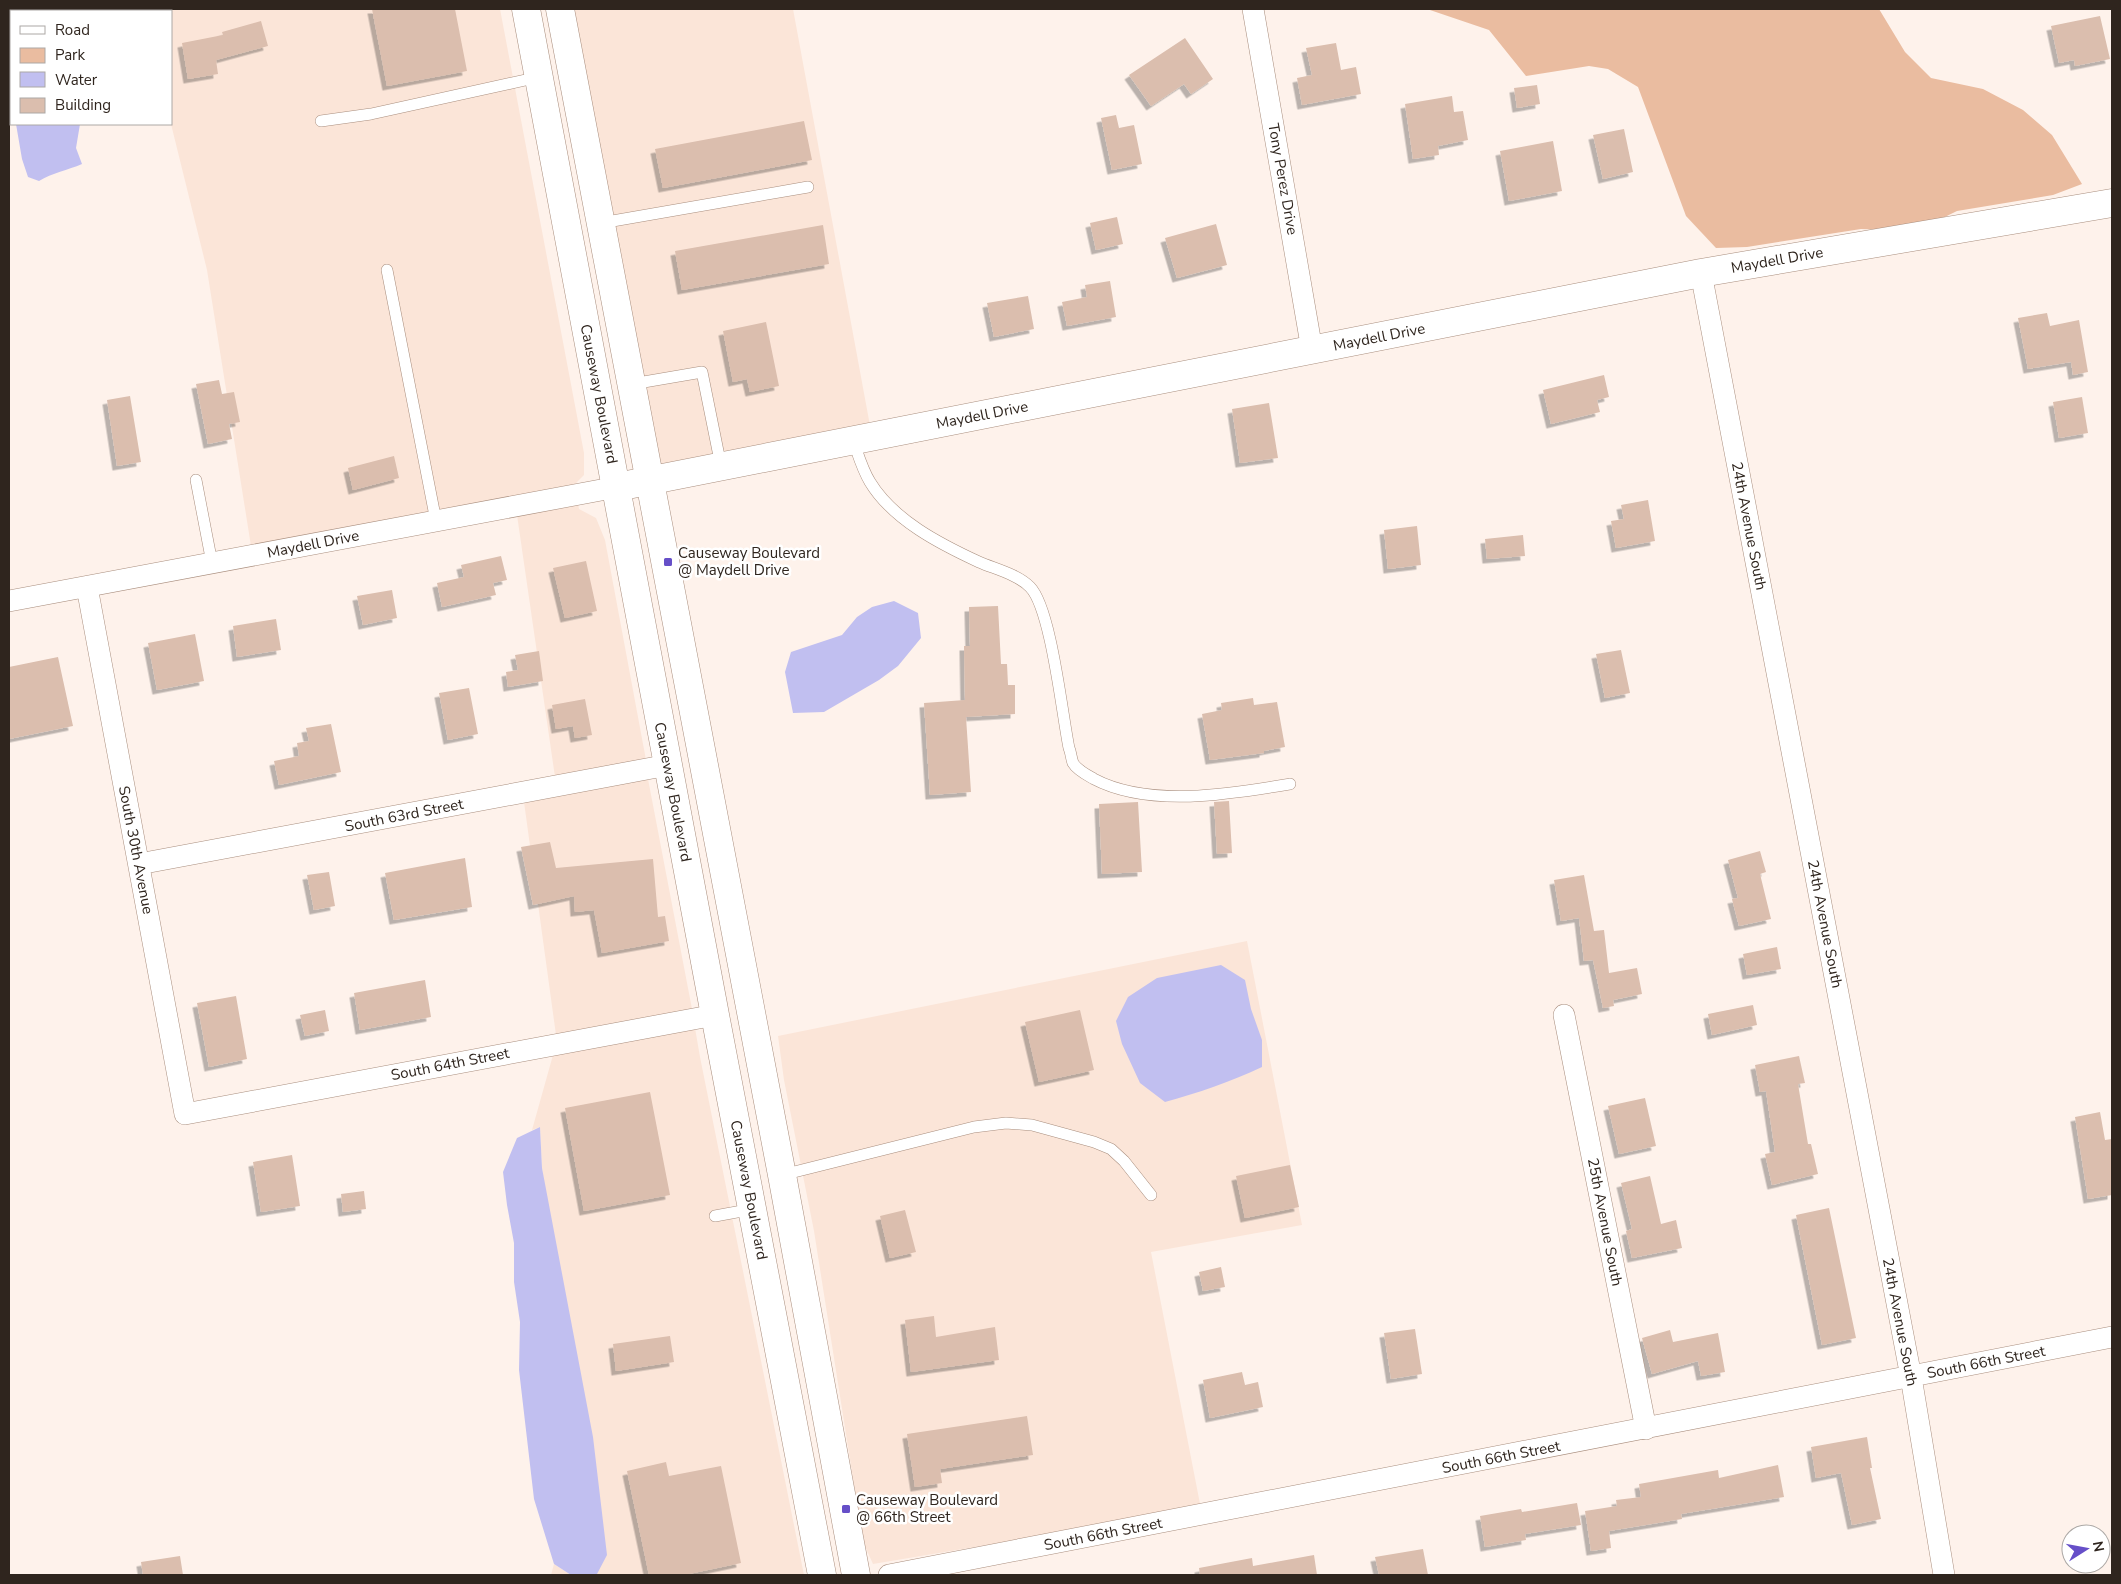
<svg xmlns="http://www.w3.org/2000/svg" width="2121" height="1584" viewBox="0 0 2121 1584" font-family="'Nunito Sans',sans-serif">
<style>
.built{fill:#fbe5d8}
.green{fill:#eabca0}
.water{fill:#c1bff0}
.building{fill:#dbbeae;filter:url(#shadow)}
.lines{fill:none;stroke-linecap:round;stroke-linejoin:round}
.service-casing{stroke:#a98e7e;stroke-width:12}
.minor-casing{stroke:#a98e7e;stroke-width:22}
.tertiary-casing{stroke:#a98e7e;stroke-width:29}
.secondary-casing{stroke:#a98e7e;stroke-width:29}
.service{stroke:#fff;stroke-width:11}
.minor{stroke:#fff;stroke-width:21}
.tertiary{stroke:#fff;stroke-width:28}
.secondary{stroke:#fff;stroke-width:28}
.poi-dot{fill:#664fc8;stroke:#fff;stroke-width:2}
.labels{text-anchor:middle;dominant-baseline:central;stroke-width:5;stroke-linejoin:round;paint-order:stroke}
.street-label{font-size:15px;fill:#2f251e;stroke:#fff}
.poi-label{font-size:15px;fill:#2f251e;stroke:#fff;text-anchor:start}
</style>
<defs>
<filter id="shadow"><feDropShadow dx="-4.5" dy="4.5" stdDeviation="0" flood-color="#0004"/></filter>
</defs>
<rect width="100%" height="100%" fill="#fef2eb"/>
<!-- built -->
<path class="built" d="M9,9h491l84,444v22l-10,10 -323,61 -44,-276 -36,-146v-113h-160v38h-2z
M550,9h243l78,422 -237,46z
M578,504l1,5 17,9 9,22 41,220 -91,17 -38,-262z
M648,779l44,230 -136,26 -32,-233z
M1247,941l55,284 -151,27 50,257 -328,55 -10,-22 -49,-311 -30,-151 -6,-44z
M695,1028l5,29 104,518h-211l4,-1 -55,-406 -2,-41 -8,3 21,-75z
M554,1564l17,11h-20z"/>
<!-- green -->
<path class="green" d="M1427,9h452l26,43 26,26 52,11 40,21 29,25 30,49 -29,11 -96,16 -41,20 -55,-2 -114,18 -31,1 -30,-32 -48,-129 -30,-18 -19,-3 -63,10 -37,-46z"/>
<!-- water -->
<path class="water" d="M16,124h64l-4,24 6,16c-14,6 -30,9 -43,17l-11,-4 -6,-18z
M894,601l24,12 3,25 -23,28 -19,14 -55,32 -31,1 -8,-41 6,-20 51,-17 15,-18 15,-10z
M1221,965l24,15 6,29 11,31v27c-32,15 -64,26 -97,35l-25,-19 -18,-39 -6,-23 12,-24 29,-19z
M540,1127l2,41 51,269 14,118 -10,19 -26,1 -17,-11 -20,-65 -15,-129 1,-48 -6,-40v-39l-7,-38 -4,-33 14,-34z"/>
<!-- building -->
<path class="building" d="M372,9h83l12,62 -80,15z
M2100,16l10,43 -35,7 -1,-6 -15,3 -8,-37z
M261,21l7,25 -52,14 2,14 -30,5 -6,-36 41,-8 -1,-3z
M1185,38l28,41 -22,15 -7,-10 -33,22 -22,-31z
M1336,43l5,27 15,-3 5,27 -59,11 -5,-27 15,-3 -6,-27z
M1537,85l3,19 -23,4 -3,-20z
M1452,96l2,16 9,-1 5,29 -30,6 1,9 -26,4 -8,-55z
M1116,115l3,13 15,-3 8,39 -30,6 -11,-52z
M804,121l8,39 -149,28 -8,-39z
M1624,129l9,43 -30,7 -10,-44z
M1553,141l9,50 -53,10 -9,-50z
M1117,217l6,27 -27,6 -6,-27z
M1216,224l11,41 -50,13 -12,-40z
M823,225l6,39 -147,26 -7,-39z
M1110,281l6,36 -49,9 -5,-24 25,-5 -2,-12z
M1028,296l6,33 -40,8 -7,-34z
M2047,313l3,13 29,-6 9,52 -15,3 -2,-13 -43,7 -10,-51z
M766,322l13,64 -29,6 -3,-13 -14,3 -10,-51z
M1604,375l5,22 -12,3 3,12 -49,12 -8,-34z
M219,380l3,14 12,-2 6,30 -11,2 3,15 -24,5 -12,-60z
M130,396l11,66 -24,4 -10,-66z
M2082,397l6,36 -29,5 -6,-36z
M1269,403l9,55 -38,5 -8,-54z
M394,456l5,22 -46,12 -5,-22z
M1648,500l7,41 -39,7 -5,-27 13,-2 -3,-14z
M1417,526l4,39 -33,4 -4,-39z
M1523,535l2,21 -38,3 -2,-20z
M501,556l6,24 -14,3 3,12 -54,12 -5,-24 27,-6 -3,-12z
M586,561l11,50 -32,7 -12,-50z
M392,590l5,28 -34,7 -6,-29z
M998,606l3,58h6l1,21h7v29l-49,3 5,75 -41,3 -6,-92 41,-3 -1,-54h6l-1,-39z
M276,619l5,31 -44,7 -4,-31z
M195,634l9,47 -47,9 -9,-47z
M1621,650l9,43 -25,5 -9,-44z
M539,651l4,30 -35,6 -2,-15 12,-2 -3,-15z
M58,657l15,69 -64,13v-72z
M469,688l9,46 -30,6 -9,-47z
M1253,698l1,7 23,-3 8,45 -21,4v2l-54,7 -8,-46 20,-4 -1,-7z
M585,699l7,36 -17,3 -2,-12 -17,3 -4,-24z
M331,724l10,48 -62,13 -5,-24 25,-5 -2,-13 12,-2 -3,-13z
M1229,801l3,52 -15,1 -3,-52z
M1138,802l4,70 -40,2 -3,-70z
M550,842l6,26 97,-9 5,58 7,-1 4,25 -67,12 -8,-43 -19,2 -1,-16 -41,9 -12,-58z
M1760,851l6,21 -6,2 11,45 -32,7 -7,-27 6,-1 -10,-38z
M465,858l7,49 -78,13 -9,-47z
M329,872l6,34 -21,4 -7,-35z
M1584,875l10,56 10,-1 5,43 28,-5 5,26 -29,6 1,6 -11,2 -10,-48 -9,1 -5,-43 -18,3 -7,-41z
M1777,947l4,22 -34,6 -4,-21z
M425,980l6,37 -71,13 -6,-37z
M236,996l11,63 -38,8 -12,-64z
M1753,1005l4,20 -45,10 -4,-21z
M325,1010l4,21 -24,5 -5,-21z
M1080,1010l14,60 -55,12 -14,-60z
M1799,1056l6,27 -7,1 10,60h3l7,30 -46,11 -7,-31 10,-2 -9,-61 -6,1 -5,-27z
M650,1092l20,103 -86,16 -19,-103z
M1645,1098l11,48 -37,8 -11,-48z
M2100,1112l5,28 7,-1v56l-24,4 -13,-82z
M292,1155l8,51 -39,6 -8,-50z
M1290,1165l9,42 -54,11 -9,-42z
M1650,1176l11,48 15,-4 6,28 -50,10 -6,-27 6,-2 -11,-46z
M364,1191l2,18 -23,3 -2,-18z
M1829,1208l27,130 -34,7 -26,-130z
M905,1210l11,42 -26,6 -10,-42z
M1221,1267l4,20 -22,4 -4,-19z
M934,1316l2,21 59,-10 4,33 -88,12 -6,-52z
M1415,1329l7,45 -31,5 -7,-46z
M1670,1330l3,12 45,-9 7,39 -24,4 -3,-15 -46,13 -10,-36z
M670,1336l4,26 -58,9 -3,-27z
M1242,1372l3,13 13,-3 5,25 -53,11 -7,-38z
M1027,1416l6,39 -93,14 2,14 -27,4 -8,-53z
M1867,1437l5,31h-2l11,51 -29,6 -11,-52 -25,5 -5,-31z
M666,1462l3,14 52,-10 20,97 -57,12h-35l-22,-104z
M1778,1465l6,32 -103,17 1,5 -73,12 2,17 -20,3 -6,-40 32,-5 -1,-6 25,-3 -2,-13 79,-14 1,8z
M1577,1503l4,22 -56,9 1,6 -41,7 -5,-31 41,-7 1,3z
M1423,1549l5,26h-49l-4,-18z
M1314,1555l3,20h-117l-1,-7 53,-10 1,8z
M180,1556l3,19h-40l-2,-13z"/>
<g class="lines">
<!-- service casing -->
<g class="service-casing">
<path id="service" d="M321,121l50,-7 168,-37
M601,223l207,-36
M387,270l49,251
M632,384l70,-12 19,94
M853,440c5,14 9,29 17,42 23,38 70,62 109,80 16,7 38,12 51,25 21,21 32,127 39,161 2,4 2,10 4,15 4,7 14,12 21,16 55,29 137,15 196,5
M196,480l16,83
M782,1175l192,-48 32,-4 26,2 62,17 17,7 13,12 27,34
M715,1216l38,-7"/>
</g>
<!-- minor casing -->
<g class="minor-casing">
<path id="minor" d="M1253,9l59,341
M1701,273l210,1104 33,198
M87,587l98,527 530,-99
M9,601l608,-114
M139,864l529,-99
M1564,1015l82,414
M889,1575l1223,-238"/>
</g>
<!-- tertiary casing -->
<g class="tertiary-casing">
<path id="tertiary" d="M617,487l1084,-214 411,-70"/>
</g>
<!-- secondary casing -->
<g class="secondary-casing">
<path id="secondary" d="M526,9l189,1006 107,560
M560,9l222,1166 74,400"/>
</g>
<!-- service -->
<use href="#service" class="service"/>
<!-- minor -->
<use href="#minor" class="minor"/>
<!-- tertiary -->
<use href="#tertiary" class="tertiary"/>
<!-- secondary -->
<use href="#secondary" class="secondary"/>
</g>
<!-- markers -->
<g class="poi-dot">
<rect x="663" y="557" width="10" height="10" rx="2.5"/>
<rect x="841" y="1504" width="10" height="10" rx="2.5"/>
</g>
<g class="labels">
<!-- street labels -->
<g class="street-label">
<text transform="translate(1283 179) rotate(80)">Tony Perez Drive</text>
<text transform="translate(1777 260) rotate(-10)">Maydell Drive</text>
<text transform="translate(1379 337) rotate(-11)">Maydell Drive</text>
<text transform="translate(599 394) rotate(79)">Causeway Boulevard</text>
<text transform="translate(982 415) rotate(-11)">Maydell Drive</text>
<text transform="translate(1749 526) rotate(79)">24th Avenue South</text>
<text transform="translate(313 544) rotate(-11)">Maydell Drive</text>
<text transform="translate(673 792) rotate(79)">Causeway Boulevard</text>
<text transform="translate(404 815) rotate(-11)">South 63rd Street</text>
<text transform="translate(136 850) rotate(79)">South 30th Avenue</text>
<text transform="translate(1825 924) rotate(79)">24th Avenue South</text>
<text transform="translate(450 1064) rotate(-11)">South 64th Street</text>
<text transform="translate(749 1190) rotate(79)">Causeway Boulevard</text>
<text transform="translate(1605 1222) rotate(79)">25th Avenue South</text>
<text transform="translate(1900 1322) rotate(79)">24th Avenue South</text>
<text transform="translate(1986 1362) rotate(-11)">South 66th Street</text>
<text transform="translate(1501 1457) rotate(-11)">South 66th Street</text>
<text transform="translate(1103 1534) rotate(-11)">South 66th Street</text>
</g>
<!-- poi labels -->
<g class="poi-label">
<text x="678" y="553">Causeway Boulevard<tspan x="678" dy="17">@ Maydell Drive</tspan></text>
<text x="856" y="1500">Causeway Boulevard<tspan x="856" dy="17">@ 66th Street</tspan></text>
</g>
</g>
<!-- border -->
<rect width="2121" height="1584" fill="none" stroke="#2f251e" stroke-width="20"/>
<!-- legend -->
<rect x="10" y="10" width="162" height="115" fill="#ffffff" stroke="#aca8a5"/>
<rect x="20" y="26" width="25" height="8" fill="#ffffff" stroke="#aca8a5"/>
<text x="55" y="35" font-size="15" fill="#2f251e">Road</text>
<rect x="20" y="48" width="25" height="15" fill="#eabca0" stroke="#aca8a5"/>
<text x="55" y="60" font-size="15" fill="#2f251e">Park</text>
<rect x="20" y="72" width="25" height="15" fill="#c1bff0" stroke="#aca8a5"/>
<text x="55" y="85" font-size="15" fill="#2f251e">Water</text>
<rect x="20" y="98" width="25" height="15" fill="#dbbeae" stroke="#aca8a5"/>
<text x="55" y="110" font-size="15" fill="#2f251e">Building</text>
<!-- north arrow -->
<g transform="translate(2086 1549) rotate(79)"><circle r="24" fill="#ffffff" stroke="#aca8a5"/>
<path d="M0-4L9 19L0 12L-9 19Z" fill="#664fc8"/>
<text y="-8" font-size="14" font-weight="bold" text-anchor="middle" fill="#2f251e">N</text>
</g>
</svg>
